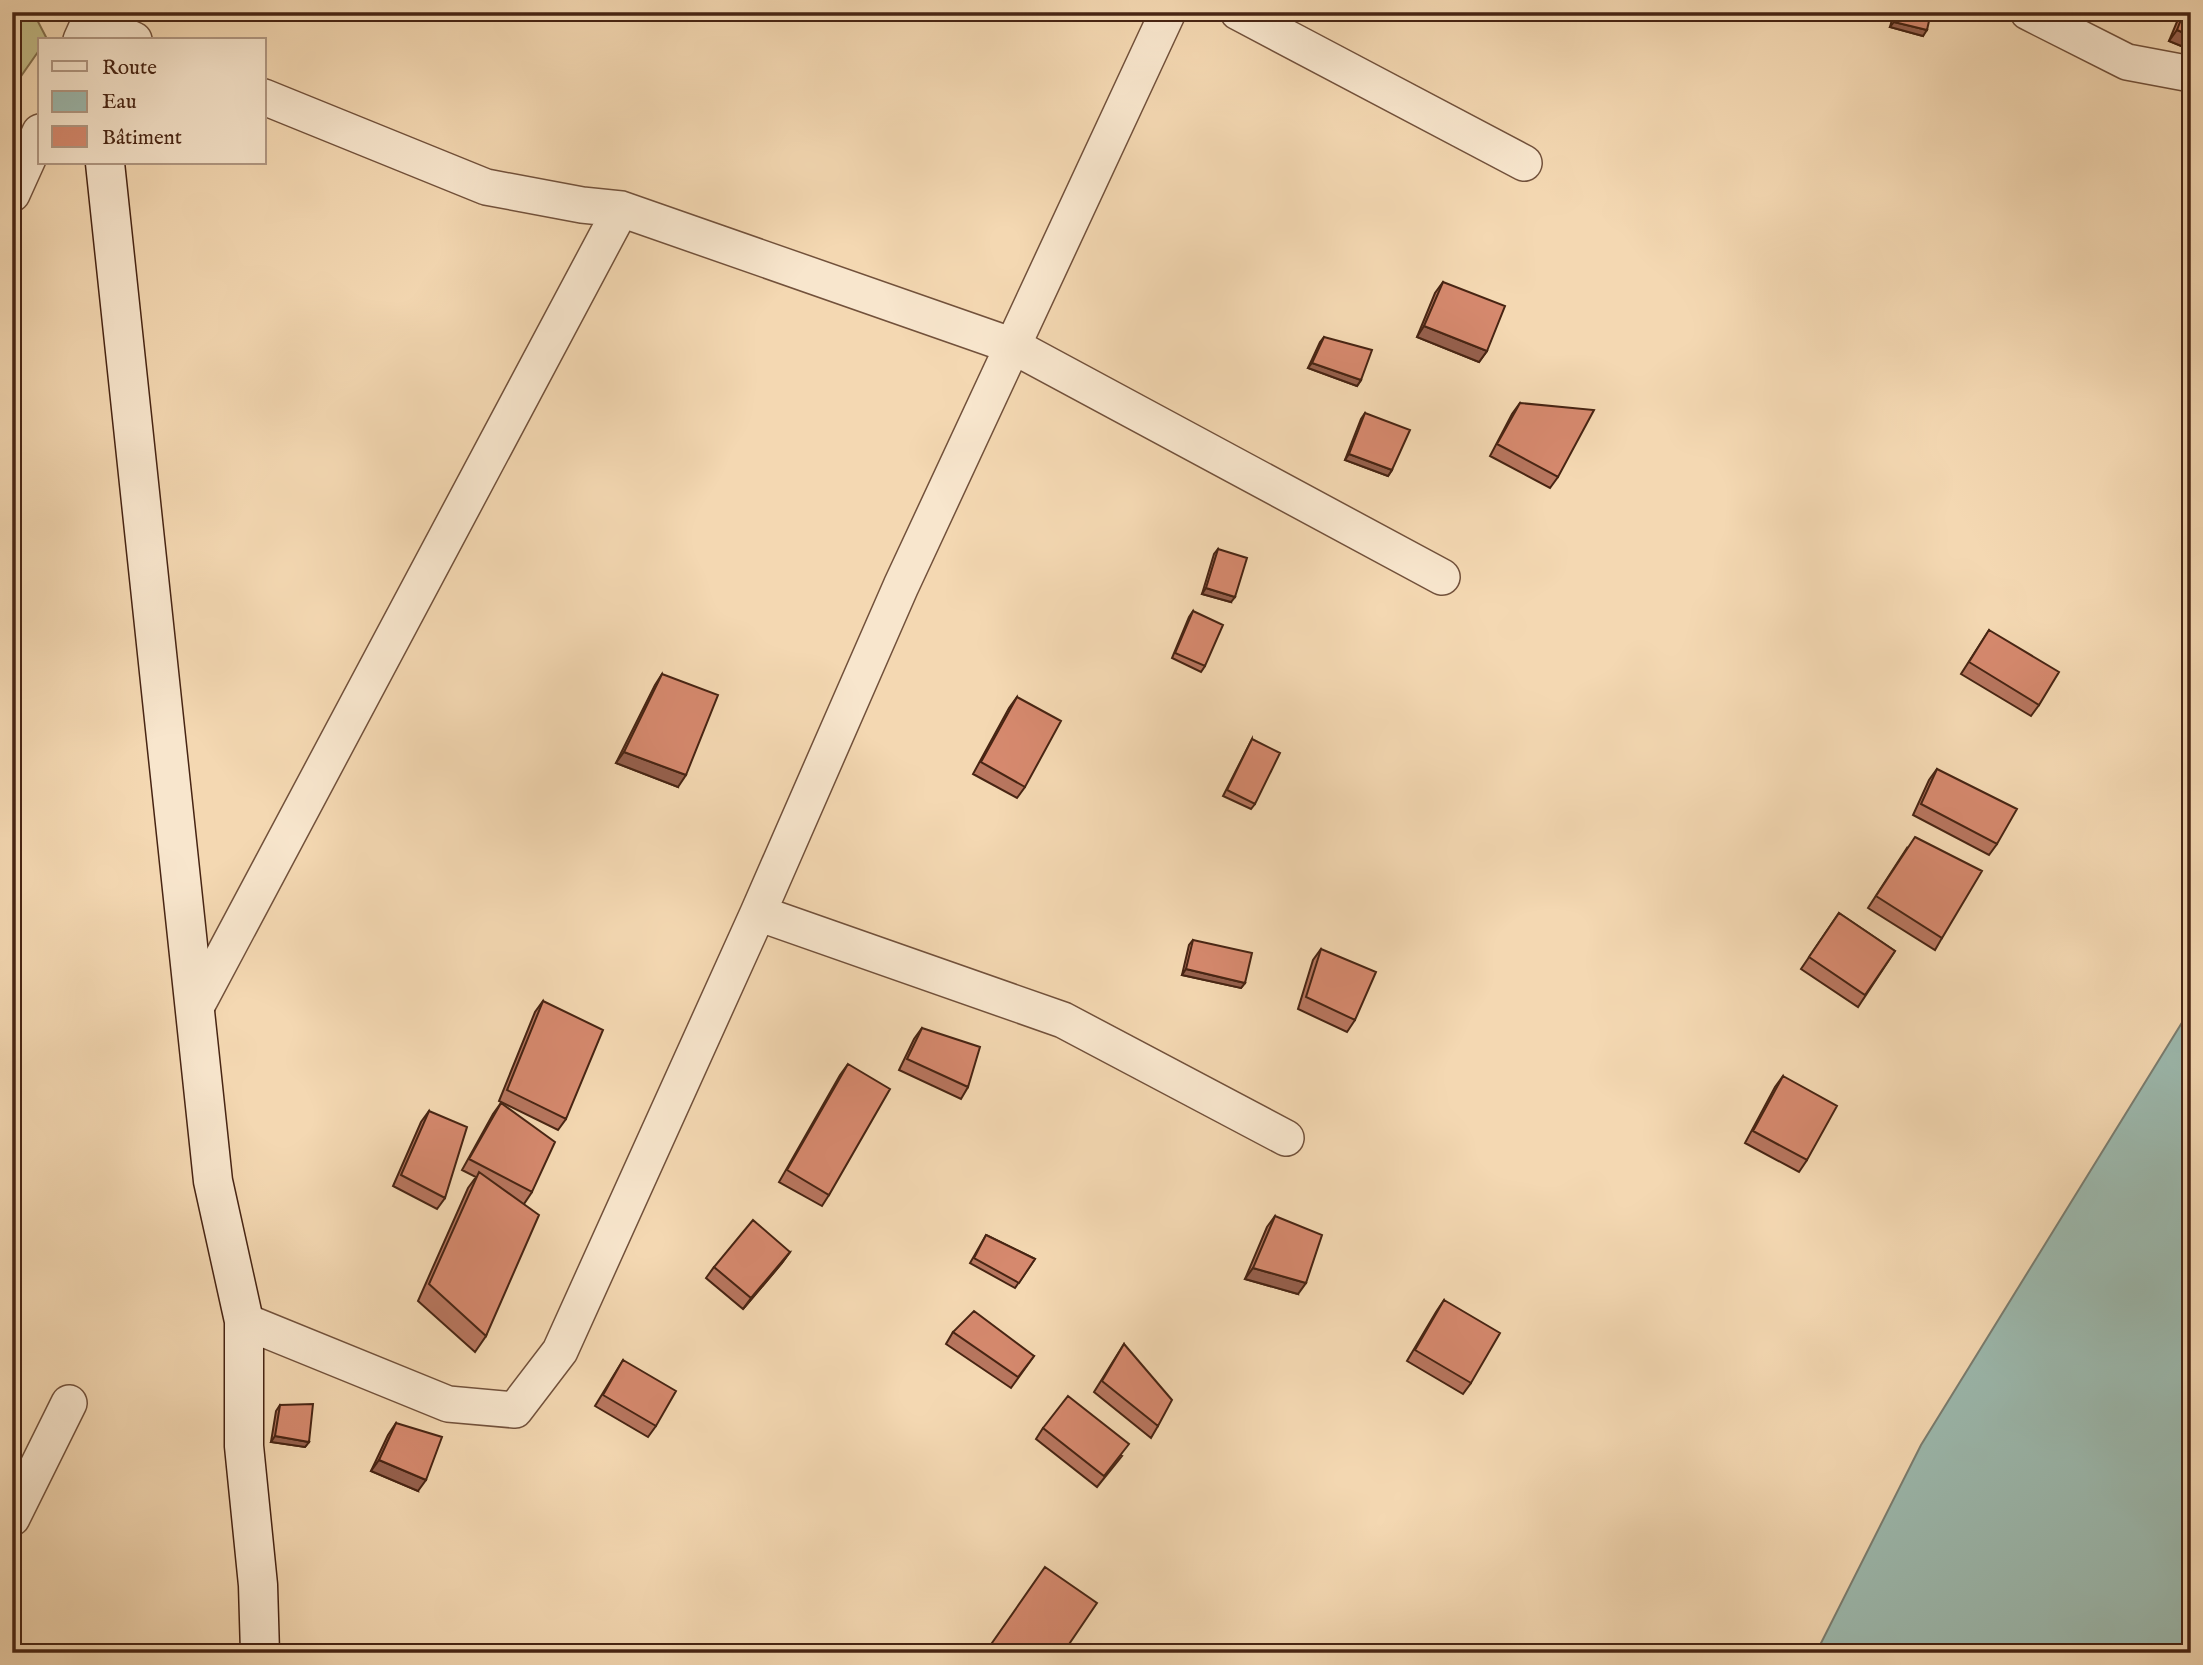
<svg xmlns="http://www.w3.org/2000/svg" width="2203" height="1665" viewBox="0 0 2203 1665" font-family="'IM FELL English',serif">
<style>
.green{fill:#c2bc87;stroke:#84704d;stroke-width:2}
.water{fill:#9cb9ae;stroke:#7a7d70;stroke-width:2}
.lines{fill:none;stroke-linecap:round;stroke-linejoin:round}
.street-casing{stroke:#72513b;stroke-width:38}
.secondary-casing{stroke:#472413;stroke-width:41}
.street{stroke:#f8e6cd;stroke-width:35}
.secondary{stroke:#f8e6cd;stroke-width:38}
.wall{fill:#b8765f;stroke:#472413;stroke-width:2}
.shaded-wall{fill:#96604d;stroke:#472413;stroke-width:2}
.building{fill:#d6896e;stroke:#472413;stroke-width:2}
</style>
<rect width="100%" height="100%" fill="#f4d8b2"/>
<filter id="stains"><feTurbulence type="fractalNoise" baseFrequency=".00286" numOctaves="4"/><feColorMatrix values="0 0 0 0 .2 0 0 0 0 .09 0 0 0 0 .02 0 0 0 .5 -.17"/></filter>
<radialGradient id="worn" r=".72"><stop offset=".6" stop-color="#630" stop-opacity="0"/><stop offset="1" stop-color="#630" stop-opacity=".3"/></radialGradient>
<!-- green -->
<path class="green" d="M12,12h21l14,27 -7,1v9l-28,40z"/>
<!-- water -->
<path class="water" d="M2191,1008v645h-375l105,-208z"/>
<g class="lines">
<!-- street casing -->
<g class="street-casing">
<path id="street" d="M1238,12l286,151
M2028,12l99,50 64,12
M81,40l9,-20 44,20
M264,97l222,90 96,18 39,4 392,137 429,231
M12,194l28,-62
M758,913l305,107 223,118
M195,1009l426,-800
M244,1321l204,83 67,6 45,-59 198,-438 143,-327 267,-574
M12,1518l57,-115"/>
</g>
<!-- secondary casing -->
<g class="secondary-casing">
<path id="secondary" d="M90,12l2,28
M105,163l108,1018 31,140v125l14,139 2,68"/>
</g>
<!-- street -->
<use href="#street" class="street"/>
<!-- secondary -->
<use href="#secondary" class="secondary"/>
</g>
<!-- wall -->
<path class="wall" d="M1894,12h37l-8,24 -33,-9z
M2181,12h10v38l-22,-9z
M1443,282l44,69 -8,11 -62,-25 18,-44z
M1324,337l37,43 -4,6 -49,-18 12,-26z
M1520,403l38,74 -8,11 -60,-32 22,-42z
M1365,413l27,57 -4,6 -43,-16 16,-41z
M1218,549l13,53 -29,-8 12,-40z
M1193,611l12,55 -4,6 -29,-14 17,-41z
M1989,630l50,75 -8,11 -70,-42z
M662,674l16,113 -62,-24 39,-78z
M1017,697l8,90 -8,11 -44,-24 36,-66z
M1252,739l3,65 -4,5 -28,-13 26,-51z
M1937,769l60,75 -8,11 -76,-40 16,-35z
M1907,848l35,90 -7,12 -67,-42z
M1839,913l56,38 -37,56 -57,-38z
M1193,940l52,43 -4,5 -59,-13 7,-30z
M1321,949l34,71 -8,12 -49,-23 15,-49z
M543,1001l23,118 -8,11 -59,-29 36,-89z
M922,1028l46,59 -7,12 -62,-29 15,-31z
M848,1064l-19,131 -7,11 -43,-24 61,-107z
M1783,1076l24,84 -8,12 -54,-29 30,-56z
M501,1103l31,89 -8,12 -38,132 -11,16 -57,-51 50,-113 8,-11 -14,-7 31,-56z
M429,1111l16,87 -8,11 -44,-23 28,-64z
M1275,1216l23,78 -53,-15 22,-52z
M986,1235l49,24 -20,29 -45,-25z
M790,1252l-8,11 -39,46 -37,-31 8,-11z
M1444,1300l27,83 -8,11 -56,-33 29,-49z
M953,1332l81,24 -23,32 -65,-44z
M1124,1344l34,82 -7,12 -57,-46z
M623,1360l33,66 -8,11 -53,-31z
M280,1405l29,37 -4,5 -34,-5 5,-31z
M396,1423l22,68 -47,-20 17,-36z
M1043,1428l79,28 -25,31 -61,-48z"/>
<!-- shaded-wall -->
<path class="shaded-wall" d="M1894,22l33,8 -4,6 -33,-9z
M2177,30l14,6v14l-22,-9z
M1424,326l63,25 -8,11 -62,-25z
M1312,363l49,17 -4,6 -49,-18z
M1349,454l43,16 -4,6 -43,-16z
M1206,588l29,9 -4,5 -29,-8z
M624,752l62,23 -8,12 -62,-24z
M1186,969l59,14 -4,5 -59,-13z
M790,1252l-8,11 -39,46 8,-11z
M1253,1268l53,15 -8,11 -53,-15z
M275,1436l34,6 -4,5 -34,-5z
M379,1460l47,20 -8,11 -47,-20z"/>
<!-- building -->
<path class="building" d="M1896,12h35l-4,18 -33,-8z
M2184,12h7v24l-14,-6z
M1443,282l62,24 -18,45 -63,-25z
M1324,337l48,13 -11,30 -49,-17z
M1520,403l74,7 -36,67 -61,-33z
M1365,413l45,17 -18,40 -43,-16z
M1218,549l29,9 -12,39 -29,-9z
M1193,611l30,14 -18,41 -30,-13z
M1989,630l70,42 -20,33 -70,-43z
M662,674l56,21 -32,80 -62,-23z
M1017,697l44,24 -36,66 -44,-25z
M1252,739l28,14 -25,51 -28,-14z
M1937,769l80,40 -20,35 -76,-40z
M1915,837l67,34 -40,67 -66,-42z
M1839,913l56,38 -30,44 -56,-38z
M1193,940l59,13 -7,30 -59,-14z
M1321,949l55,23 -21,48 -49,-23z
M543,1001l60,29 -37,89 -59,-29z
M922,1028l58,19 -12,40 -61,-28z
M848,1064l42,25 -61,106 -42,-25z
M1783,1076l54,30 -30,54 -54,-29z
M501,1103l54,39 -23,50 -63,-33z
M429,1111l38,16 -22,71 -44,-23z
M479,1172l60,43 -53,121 -57,-52z
M1275,1216l47,19 -16,48 -53,-15z
M753,1220l37,32 -39,46 -37,-31z
M986,1235l49,24 -16,24 -45,-25z
M1444,1300l56,33 -29,50 -56,-33z
M974,1311l60,45 -16,21 -65,-45z
M1124,1344l48,56 -14,26 -56,-45z
M623,1360l53,31 -20,35 -53,-31z
M1068,1396l61,48 -25,32 -61,-48z
M313,1404l-4,38 -34,-6 5,-31z
M396,1423l46,14 -16,43 -47,-20z
M1045,1567l52,36 -34,50h-78z"/>
<!-- margin -->
<rect width="2203" height="1665" fill="none" stroke="#f4d8b2" stroke-width="42"/>
<rect x="14" y="14" width="2175" height="1637" fill="none" stroke="#472413" stroke-width="3.5"/>
<rect x="21" y="21" width="2161" height="1623" fill="none" stroke="#472413" stroke-width="2"/>
<!-- legend -->
<rect x="38" y="38" width="228" height="126" fill="#f8e6cd" stroke="#b19883" stroke-width="2"/>
<rect x="52" y="61" width="35" height="10" fill="#f8e6cd" stroke="#b19883" stroke-width="2"/>
<text x="102" y="74" font-size="21" fill="#472413">Route</text>
<rect x="52" y="91" width="35" height="21" fill="#9cb9ae" stroke="#b19883" stroke-width="2"/>
<text x="102" y="108" font-size="21" fill="#472413">Eau</text>
<rect x="52" y="126" width="35" height="21" fill="#d6896e" stroke="#b19883" stroke-width="2"/>
<text x="102" y="144" font-size="21" fill="#472413">Bâtiment</text>
<rect width="100%" height="100%" filter="url(#stains)"/>
<rect width="100%" height="100%" fill="url(#worn)"/>
</svg>
